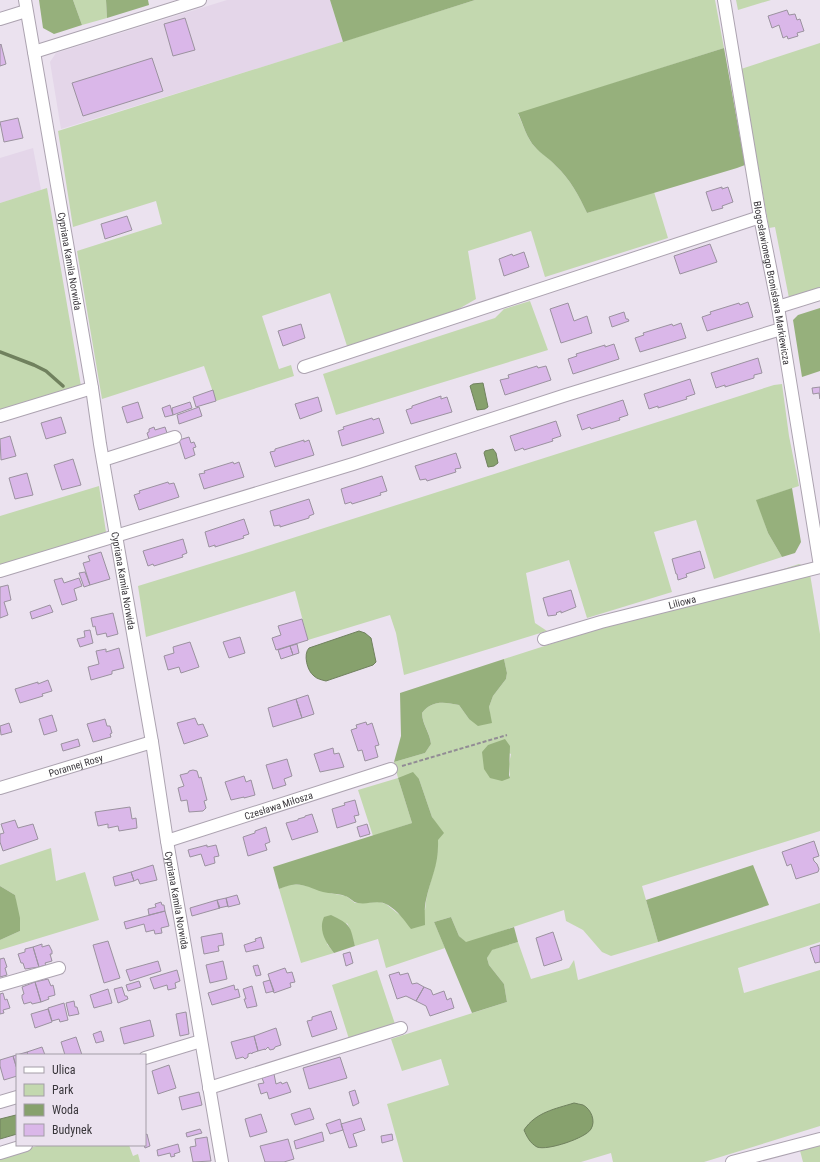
<svg xmlns="http://www.w3.org/2000/svg" width="820" height="1162" viewBox="0 0 820 1162" font-family="'Roboto Condensed',sans-serif">
<style>
.built{fill:#e4d6e9}
.green{fill:#c3d8af;fill-rule:evenodd}
.forest{fill:#96b07c}
.water{fill:#87a16d;stroke:#70815e}
.lines{fill:none;stroke-linecap:round;stroke-linejoin:round}
.stream{stroke:#70815e;stroke-width:3.5}
.building{fill:#dab7e9;stroke:#9b929f}
.minor-casing{stroke:#aca3b0;stroke-width:14}
.path{stroke:#928c95;stroke-width:2;stroke-dasharray:4 2;stroke-linecap:butt}
.minor{stroke:#fff;stroke-width:12}
.labels{text-anchor:middle;dominant-baseline:central;stroke-width:3;stroke-linejoin:round;paint-order:stroke}
.street-label{font-size:10px;fill:#39363b;stroke:#ebe2ef}
</style>
<rect width="100%" height="100%" fill="#ebe2ef"/>
<!-- built -->
<path class="built" d="M227,0h103l13,42 -282,87 -11,-67 6,-9z
M33,148l8,42 -41,13v-45z"/>
<!-- green -->
<path class="green" d="M73,0h33l1,18 -25,7z
M475,0h240l9,48 -206,66c5,10 9,25 17,33 7,7 15,12 21,19 14,13 23,30 31,47l67,-21 14,46 -123,39 -14,-46 -63,20 8,48 -26,15 -103,32 -17,-53 -68,23 17,53 12,-4 3,11 -78,25 -12,-35 -102,33 -25,-148 85,-27 -6,-23 -83,26 -15,-96z
M736,0h35l-33,10z
M820,43v245l-31,10 -14,-71 -6,1 -28,-159z
M47,188l34,198 -81,25v-208z
M530,301l18,49 -212,65 -13,-41 172,-56 9,-9z
M782,384l7,52 10,50 -42,14 11,33 14,24 -68,22 -18,-59 -42,12 18,60 -85,26 -18,-58 -43,13 9,50 12,8 -143,44 -8,-42 -6,-18 -82,25 -13,-49 -149,46 -8,-51 114,-35 522,-166z
M99,486l7,46 -106,33v-49z
M799,564l10,4 11,66v197l-178,55 16,56 -47,14 -9,-4 -19,-22 -17,-9 -2,-11 -98,33 -7,-7 -8,-19 -17,5 11,26 -59,20 -8,-29 -23,7 -6,-19 -2,-4 -20,21 7,9 -33,10 -22,-74 12,-5 20,2 19,7 16,3 9,7 24,-1 7,2 15,12 24,-6c2,-27 16,-47 12,-75 -1,-7 -1,-12 -5,-18l-13,-38 -21,-1 14,45 -39,13 -15,-46 40,-12 -4,-16 31,-9 6,-9c-1,-12 -9,-20 -9,-31 10,-13 22,-11 37,-8l10,14 22,4 -2,-16 4,-11 13,-17 1,-6 -3,-14zM488,745l23,9 -2,10 1,14z
M51,848l5,33 29,-9 14,48 -99,30v-10l20,-9 -5,-36 -15,-9v-21z
M820,903v39l-82,26 6,25 76,-23v156l-116,36h-91l-2,-9 -30,9h-178l-16,-58 62,-19 -8,-26 -39,12 -11,-32 116,-37 -3,-18 -15,-19 -2,-7 4,-8 27,-8 13,37 38,-11 5,-8 4,20z
M377,970l18,54 -46,15 -17,-54z
M820,1136v26h-17l-5,-19z
M40,1145h89l4,11 5,-2 2,8h-140v-5z"/>
<!-- forest -->
<path class="forest" d="M39,0h34l9,25 -28,9 -11,-6z
M106,0h42l1,5 -42,13z
M330,0h145l-132,42z
M724,48l21,117 -8,3 -150,45c-8,-17 -17,-34 -31,-47 -6,-7 -15,-12 -21,-19 -8,-8 -12,-23 -17,-34z
M820,308v63l-18,6 -9,-57 5,-5z
M792,488l9,54 -6,11 -13,4 -14,-24 -12,-33z
M504,659l3,14 -1,6 -13,17 -4,11 3,16 -14,3 -9,-7 -10,-14c-15,-3 -27,-5 -37,8 0,11 8,20 9,31l-6,9 -31,9 7,-26 -1,-43z
M505,739l5,7 -1,29 1,3 -8,3 -12,-3 -6,-9 -2,-17 6,-7z
M413,772l6,7 13,38 12,16 -6,7c1,25 -7,37 -12,60 -2,8 -1,17 -1,25l-14,4c-7,-9 -13,-18 -23,-24 -10,-6 -20,0 -30,-2 -6,-1 -8,-6 -13,-7 -7,-3 -15,-2 -22,-4 -19,-6 -23,-12 -44,-3l-6,-22 139,-44 -14,-45z
M753,865l16,40 -111,37 -12,-42z
M0,886l15,9 5,23v13l-20,9z
M331,915c20,10 19,10 24,31l-21,7c-8,-10 -16,-23 -10,-36z
M451,917l8,19 7,6 48,-15 4,15 -26,8 -5,8 2,7 15,19 3,18 -35,11 -38,-91z"/>
<!-- water -->
<path class="water" d="M483,383l5,24 -3,2 -8,1 -7,-24 3,-2z
M493,449l3,4 2,10 -4,3 -6,1 -4,-14 1,-2z
M359,631l6,2 6,5 5,24 -3,3 -47,16c-4,-1 -9,-2 -12,-5 -7,-5 -11,-22 -5,-28z
M574,1103c3,1 6,1 9,2 8,4 13,16 8,24 -5,9 -44,22 -54,18 -7,-4 -10,-10 -13,-17 12,-18 31,-21 50,-27z
M16,1115h1v19l-17,5v-20z"/>
<g class="lines">
<!-- stream -->
<path class="stream" d="M0,352l34,13 12,6 17,15"/>
</g>
<!-- building -->
<path class="building" d="M787,10l2,5 6,-1 2,6 3,-1 4,12 -7,2 1,3 -10,3 -1,-3 -4,2 -4,-13 -7,3 -4,-12z
M185,18l10,32 -22,6 -9,-32z
M1,44l5,20 -6,2v-21z
M152,58l11,33 -80,25 -11,-33z
M18,118l5,20 -19,4 -4,-20z
M722,187v2l6,-2 5,15 -11,4 1,2 -11,3 -6,-19z
M127,216l5,14 -27,9 -4,-15z
M710,244l7,18 -37,12 -6,-18z
M524,252l5,15 -25,9 -5,-17 13,-5 1,2z
M748,302l5,15 -46,14 -5,-14 9,-3 -1,-2 29,-9 1,2z
M568,303l6,18 13,-5 5,17 -31,10 -11,-34z
M624,312l2,7h2l1,2 -17,6 -3,-10z
M681,323l5,15 -46,14 -5,-14 9,-3 -1,-2 29,-9 1,2z
M301,324l4,14 -22,8 -5,-15z
M614,344l5,15 -46,15 -5,-15 9,-3 -1,-2 29,-9v2z
M758,358l4,15 -8,2v3l-29,9v-2l-9,3 -5,-15z
M537,366l1,2 8,-2 5,14 -46,15 -5,-15 9,-2 -1,-3z
M690,379l5,15 -9,3 1,2 -29,9v-2l-9,3 -5,-15z
M820,387v12l-1,-6 -6,1 -1,-6z
M213,390l3,11 -20,6 -3,-10z
M441,396v3l6,-2 5,15 -41,12 -5,-14 6,-2v-2z
M318,397l4,14 -22,8 -5,-15z
M623,400l5,15 -9,3 1,2 -29,9 -1,-2 -8,3 -5,-15z
M138,402l5,16 -16,5 -5,-16z
M190,402l2,6 -19,7 -1,-7z
M170,405l3,10 -8,2 -3,-9z
M199,407l3,9 -23,8 -2,-9z
M61,417l5,16 -20,6 -5,-16z
M372,418l1,2 6,-2 5,15 -42,13 -4,-15 6,-2 -1,-2z
M556,421l5,15 -9,3 1,2 -29,9 -1,-2 -8,3 -5,-15z
M154,427l1,3 10,-3 3,9 -18,6 -3,-9 2,-1v-3z
M10,436l6,20 -15,4 -1,-21z
M189,437l2,6 3,-1 2,5 -3,1 2,7 -10,4 -6,-19z
M304,440v2l5,-2 5,15 -39,12 -5,-15 5,-1v-2z
M456,453l5,15 -6,1 1,3 -29,9 -1,-2 -6,1 -5,-14z
M73,459l8,26 -19,5 -8,-25z
M233,462l1,2 5,-2 5,15 -40,12 -5,-15 6,-1 -1,-2z
M27,473l6,22 -18,4 -6,-21z
M382,476l5,15 -7,2 1,2 -29,9 -1,-2 -6,2 -4,-15z
M168,482l1,2 5,-1 5,14 -40,13 -5,-15 6,-2 -1,-2z
M309,499l5,15 -5,2v2l-29,9v-2l-6,1 -4,-15z
M244,519l5,15 -6,2 1,2 -29,9v-2l-6,2 -4,-15z
M183,539l4,14 -5,2 1,2 -29,9 -1,-2 -5,2 -5,-15z
M700,551l5,17 -19,6 1,3 -9,3 -1,-6h-1l-4,-15z
M101,552l9,27 -20,6 -7,-22 7,-2 -2,-5z
M85,572l5,13 -6,2 -5,-14z
M62,578l2,5 15,-5 3,8 -8,3 3,11 -15,5 -8,-25z
M8,585l3,15 -7,2 4,13 -8,3v-31z
M571,590l5,17 -15,6v-2l-5,2 1,1 -1,1 -8,1 -5,-18z
M50,605l3,7 -21,7 -2,-7z
M113,613l5,21 -11,3 -1,-4 -9,2 -2,-9 -2,1 -2,-9z
M302,619l6,21 -32,10 -4,-12 9,-3 -3,-9z
M90,630l3,13 -13,4 -3,-8 8,-2 -1,-6z
M240,637l5,16 -16,5 -6,-16z
M190,642l9,25 -18,6 -2,-6 -11,3 -4,-14 10,-3 -1,-6z
M297,644l2,9 -6,2 -3,-9z
M290,646l3,9 -12,4 -3,-9z
M119,648l5,20 -12,3v3l-21,6 -3,-13 11,-3 -3,-13 10,-2v3z
M48,680l4,11 -10,3 1,2 -23,7 -5,-14 23,-7v2z
M308,695l6,19 -12,4 -6,-19z
M296,699l6,19 -29,9 -5,-19z
M52,715l5,16 -13,4 -5,-16z
M195,718l3,7 5,-1 5,12 -24,8 -7,-21z
M105,719l2,7h3l2,7 -2,1 1,3 -18,5 -6,-18z
M366,722l1,3 5,-2 7,22 -4,1 3,11 -13,4 -3,-11 -4,1 -7,-21 6,-2 -1,-3z
M9,723l3,9 -11,3 -1,-9z
M78,739l2,7 -17,5 -2,-7z
M333,748l1,6 5,-1 5,14 -24,5 -6,-18z
M287,759l5,17 -8,3 2,6 -13,4 -7,-24z
M193,770l4,1 2,7 2,-1 6,23 -3,1 2,7 -3,3 -14,1 -2,-12 -6,1 -3,-13 6,-2 -4,-11 8,-2 1,-2z
M244,776l2,6 5,-2 4,15 -11,3v-1l-13,3 -6,-18z
M355,800l4,15 -5,1 2,6 -19,6 -5,-19 13,-4 -1,-2z
M130,807l2,12 4,-1 1,10 -18,3 -1,-5 -10,2v-4l-10,2 -3,-14z
M312,814l6,18 -26,8 -6,-17 12,-3v-1l7,-2v-1z
M15,820l3,8 15,-4 5,15 -35,12 -3,-9v-8l4,-1 -3,-9z
M367,824l3,10 -10,3 -3,-10z
M266,827l4,15 -5,2 2,6 -19,6 -5,-19 12,-4v-2z
M814,841l5,15 -6,2 1,3 3,3 2,5 -1,3 -22,7 -5,-15 -4,2 -5,-14z
M207,845v2l9,-2 3,11 -5,1 1,6 -10,3 -4,-12 -11,3 -2,-7z
M153,865l4,15 -17,4 -2,-5 -4,2 -3,-9z
M131,872l3,9 -19,5 -2,-9z
M237,895l3,9 -12,3 -2,-9z
M226,898l2,8 -9,2 -2,-8z
M217,900l3,8 -28,8 -2,-8z
M161,902l1,3h2l1,6 -16,4 -1,-6 8,-2 -1,-3z
M165,911l4,15 -8,2 1,5 -7,1 -1,-4 -8,2 -2,-8 -18,5 -2,-7z
M553,932l9,28 -18,6 -8,-28z
M222,933l2,12 -6,1 1,5 -15,3 -3,-17z
M261,937l3,11 -18,4 -2,-7 12,-4 -1,-2z
M108,941l12,37 -16,5 -11,-38z
M42,944v3l7,-2 3,6v3h-2l2,7 -7,2 1,2 -7,2 -6,-20z
M820,945v17l-5,1 -5,-15z
M33,947l6,20 -14,2 -2,-6h-2l-3,-9 7,-2v-3z
M350,952l3,11 -7,3 -3,-12z
M4,958l3,9 -2,1 2,7 -7,2v-18z
M158,961l3,10 -31,10 -4,-11z
M223,961l4,18 -17,4 -4,-18z
M258,965l3,10 -5,1 -3,-10z
M285,968l2,5 5,-1 3,10 -5,1 1,4 -17,6 -6,-19z
M177,970l3,11 -5,2 1,5 -8,2 -1,-5 -13,4 -4,-11z
M399,972l1,3 8,-2 4,11 5,-1 7,4 -8,14 -10,-5 -9,3 -8,-24z
M48,979l3,7 2,-1 1,4 1,6 -7,2 1,2 -8,3 -6,-20z
M270,980l4,11 -8,2 -3,-11z
M139,981l2,6 -13,4 -2,-6z
M35,982l6,20 -9,2 -1,-2 -7,2 -2,-6v-3l2,-1 -2,-7z
M234,985l1,5 3,-1 2,8 -28,8 -4,-12z
M252,986l5,20 -10,2 -3,-9h2l-3,-10z
M122,987l3,9h2l1,3 -10,4 -4,-14z
M424,987l7,3 2,5 11,-4 3,9 4,-2 3,10 -24,8 -4,-10 -10,-5z
M108,989l4,14 -18,5 -4,-13z
M3,993l2,7 2,-1 3,9 -7,2 1,3 -4,1v-20z
M74,1001l1,6h2l2,7 -10,2 -3,-13z
M64,1003l4,17 -8,2 -1,-3 -7,2 -4,-13z
M48,1009l4,13 -17,6 -4,-14z
M331,1011l6,18 -25,8 -5,-16 5,-1v-3z
M186,1012l3,22 -9,2 -4,-22z
M150,1020l4,16 -30,8 -4,-16z
M276,1028l5,17 -6,2 -1,2 -4,1 -2,-3 -3,3v-1l-7,2 -4,-15z
M101,1031l3,10 -8,2 -3,-9z
M254,1036l4,15 -6,2v1l-1,-1 -3,1v3l-3,2 -2,-2 -7,2 -5,-17z
M76,1037l6,18h-17l-4,-13z
M42,1047l3,8h-17l-1,-3z
M27,1052l1,3h-11v14l-4,-13z
M13,1056l4,13v7l-13,4 -4,-14v-6z
M340,1057l7,21 -38,11 -6,-21z
M169,1065l7,23 -18,6 -6,-23z
M274,1074l2,10 5,-2 1,2 5,-2 4,10 -22,7 -2,-7 -6,2 -3,-10 6,-1 -2,-5z
M355,1090l4,13 -6,3 -4,-14z
M199,1092l3,13 -20,5 -3,-13z
M310,1108l4,11 -19,6 -4,-11z
M261,1114l6,18 -17,5 -5,-18z
M361,1118l4,12 -12,4 4,12 -8,2 -8,-24z
M340,1119l3,11 -13,4 -4,-10z
M200,1129l2,4 -15,4 -1,-4z
M322,1132l2,9 -28,8 -2,-8z
M147,1134l3,12 -5,2 -1,-3h1v-10z
M392,1134l1,6 -11,3 -1,-7z
M207,1137l4,24 -18,1 -3,-15 6,-1 -1,-7z
M288,1139l6,20 -10,3h-19l-5,-16z
M178,1144l2,8 -6,2 1,2 -4,1 -1,-4 -12,3 -1,-6z"/>
<g class="lines">
<!-- minor casing -->
<g class="minor-casing">
<g id="minor">
<path id="s1" d="M25,0l67,388 8,56 52,298 15,99 55,321"/>
<path id="s2" d="M724,0l36,217 18,90 42,259"/>
<path d="M0,19l26,-8"/>
<path d="M34,52l166,-52"/>
<path d="M778,307l42,-13"/>
<path d="M304,367l456,-150"/>
<path d="M0,416l92,-28"/>
<path d="M103,460l72,-23"/>
<path d="M0,571l353,-107 213,-69 215,-66"/>
<path id="s3" d="M544,639l57,-17 219,-55"/>
<path id="s4" d="M0,788l152,-46"/>
<path id="s5" d="M167,841l224,-72"/>
<path d="M0,985l59,-17"/>
<path d="M145,1058l56,-17"/>
<path d="M209,1088l192,-60"/>
<path d="M0,1102l17,-5"/>
<path d="M0,1153l26,-8"/>
<path d="M732,1162l88,-23"/>
</g>
</g>
<!-- path -->
<path class="path" d="M402,766l105,-31"/>
<!-- minor -->
<use href="#minor" class="minor"/>
</g>
<g class="labels">
<!-- street labels -->
<g class="street-label">
<text stroke="none"><textPath href="#s1" startOffset="265">Cypriana Kamila Norwida</textPath></text>
<text stroke="none"><textPath href="#s2" startOffset="287">Błogosławionego Bronisława Markiewicza</textPath></text>
<text stroke="none"><textPath href="#s1" startOffset="589">Cypriana Kamila Norwida</textPath></text>
<text stroke="none"><textPath href="#s3" startOffset="143">Liliowa</textPath></text>
<text stroke="none"><textPath href="#s4" startOffset="79">Porannej Rosy</textPath></text>
<text stroke="none"><textPath href="#s5" startOffset="117">Czesława Miłosza</textPath></text>
<text stroke="none"><textPath href="#s1" startOffset="913">Cypriana Kamila Norwida</textPath></text>
</g>
</g>
<!-- legend -->
<rect x="16" y="1054" width="130" height="92" fill="#ebe2ef" stroke="#a49da7"/>
<rect x="24" y="1067" width="20" height="6" fill="#ffffff" stroke="#a49da7"/>
<text x="52" y="1074" font-size="12" fill="#39363b">Ulica</text>
<rect x="24" y="1084" width="20" height="12" fill="#c3d8af" stroke="#a49da7"/>
<text x="52" y="1094" font-size="12" fill="#39363b">Park</text>
<rect x="24" y="1104" width="20" height="12" fill="#87a16d" stroke="#a49da7"/>
<text x="52" y="1114" font-size="12" fill="#39363b">Woda</text>
<rect x="24" y="1124" width="20" height="12" fill="#dab7e9" stroke="#a49da7"/>
<text x="52" y="1134" font-size="12" fill="#39363b">Budynek</text>
</svg>
